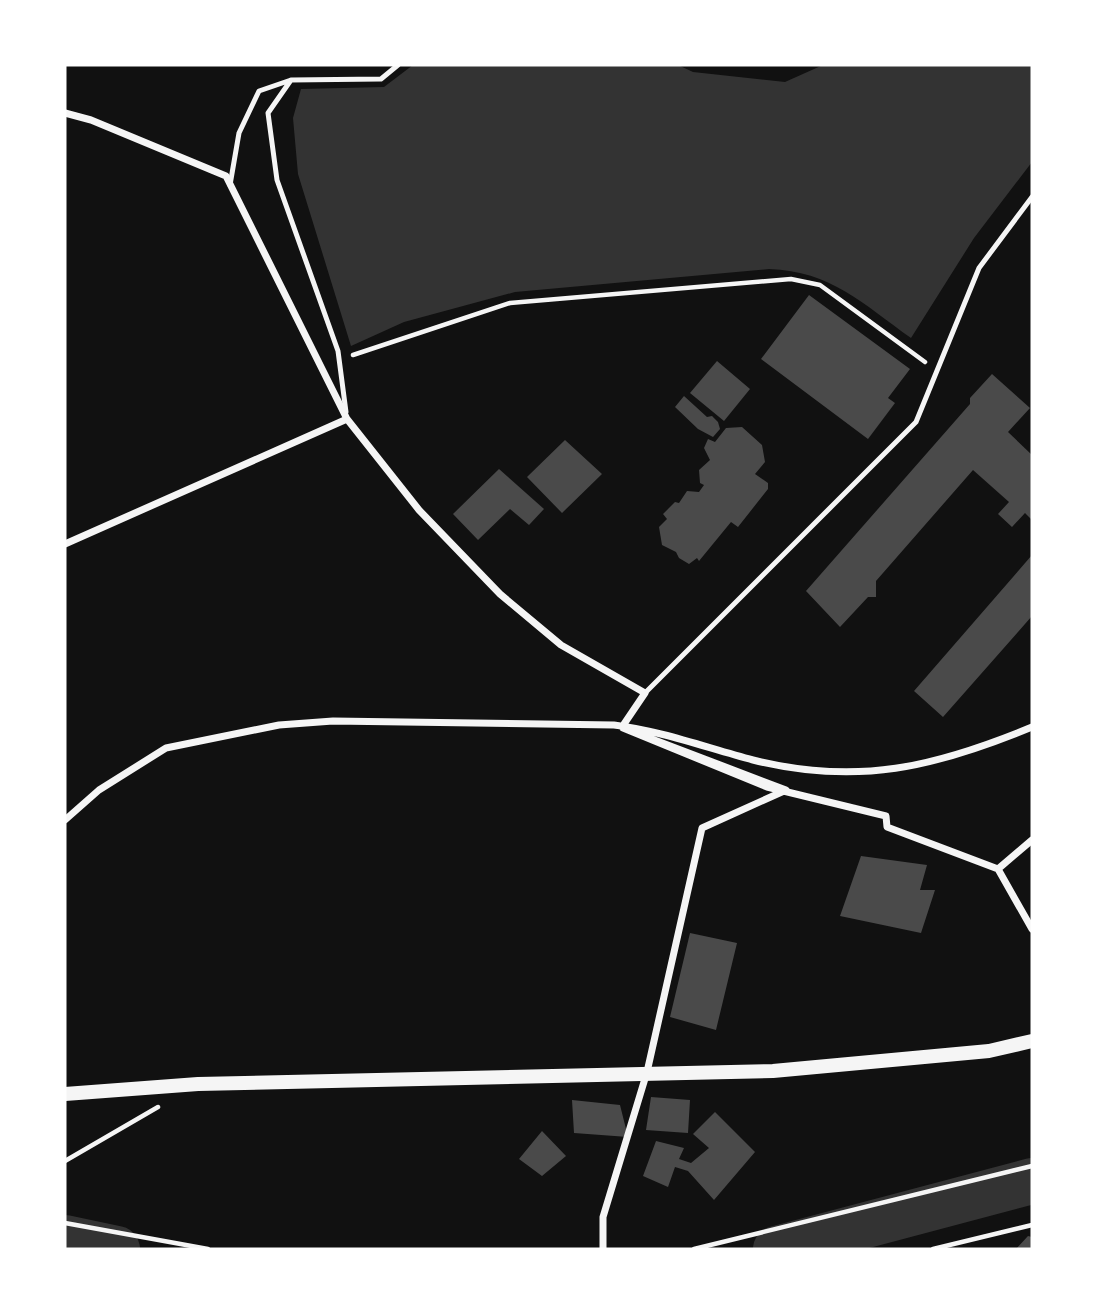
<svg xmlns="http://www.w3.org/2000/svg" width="1097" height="1314" viewBox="0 0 1097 1314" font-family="'IBM Plex Sans',sans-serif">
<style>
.water{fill:#333}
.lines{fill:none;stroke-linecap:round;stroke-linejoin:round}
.river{stroke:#333;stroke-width:46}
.building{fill:#4a4a4a}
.path{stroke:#f5f5f5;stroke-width:4.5}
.service{stroke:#f5f5f5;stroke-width:5}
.minor{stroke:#f5f5f5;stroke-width:7}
.secondary{stroke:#f5f5f5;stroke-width:14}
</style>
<rect width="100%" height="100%" fill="#111"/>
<!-- water -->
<path class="water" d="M413,65h265l15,7 92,10 38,-17h209v97l-58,76 -63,100c-48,-34 -80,-67 -142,-69l-254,23 -111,30 -53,24 -53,-172 -5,-56 8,-29 83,-2z"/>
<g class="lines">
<!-- river -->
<path class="river" d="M65,1238l52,11
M776,1249l256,-68"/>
</g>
<!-- building -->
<path class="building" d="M809,295l101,74 -22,29 7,5 -27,36 -107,-80z
M717,361l33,28 -26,32 -34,-28z
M992,374l38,34 -22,24 24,23v65l-7,-7 -13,14 -14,-13 11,-12 -36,-32 -97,111v16h-8l-28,30 -34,-36 164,-187v-6z
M684,396l23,21 5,-1 6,6 2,7 -7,8 -15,-8 -23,-22z
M742,427l20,18 3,17 -10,12 13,9v6l-30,38 -7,-5 -32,39 -2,-3 -8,6 -10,-6 -3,-6 -14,-7 -3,-18 8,-8 -4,-5 12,-12 4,1 8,-12 12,1 5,-7 -4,-2 -1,-13 11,-10 -6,-12 4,-9 7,3 11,-14z
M565,440l37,34 -40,39 -35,-36z
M499,469l45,40 -15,16 -19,-16 -32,31 -25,-26z
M1032,555v61l-89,101 -29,-26z
M861,856l66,9 -7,25h15l-14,43 -81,-17z
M690,933l47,10 -21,87 -46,-13z
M651,1097l39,3 -2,33 -42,-3z
M572,1100l48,5 8,32 -54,-4z
M715,1112l40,40 -41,48 -26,-29 -13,-4 -7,20 -25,-11 13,-35 28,7 -5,11 12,4 18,-15 -16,-14z
M542,1131l24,25 -24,20 -23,-17z
M1028,1236l4,1v12h-16z"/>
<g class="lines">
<!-- path -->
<path class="path" d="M353,355l157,-52 281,-24 29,6 105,77
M65,1161l93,-54
M65,1223l143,26
M694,1249l338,-83
M933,1249l99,-24"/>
<!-- service -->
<path class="service" d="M230,185l9,-52 20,-42 32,-11
M346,412l-8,-61 -61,-171 -9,-67 23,-33 90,-1 17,-14
M645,693l271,-271 63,-154 53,-71"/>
<!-- minor -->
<path class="minor" d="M65,113l26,7 135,56 121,243 72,91 81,84 61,51 84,48 -23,34
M65,544l282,-125
M786,790l-163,-62 144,59 119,29 1,11 111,42 34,60
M65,820l34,-30 67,-42 113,-23 54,-4 281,4c48,6 93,23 139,35 105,26 182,7 279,-33
M998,869l34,-29
M603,1249v-32l44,-145 55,-244 82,-37"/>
<!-- secondary -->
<path class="secondary" d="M65,1094l133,-10 575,-13 216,-20 43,-10"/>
</g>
<!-- border -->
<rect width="1097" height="1314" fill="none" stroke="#ffffff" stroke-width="133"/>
</svg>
